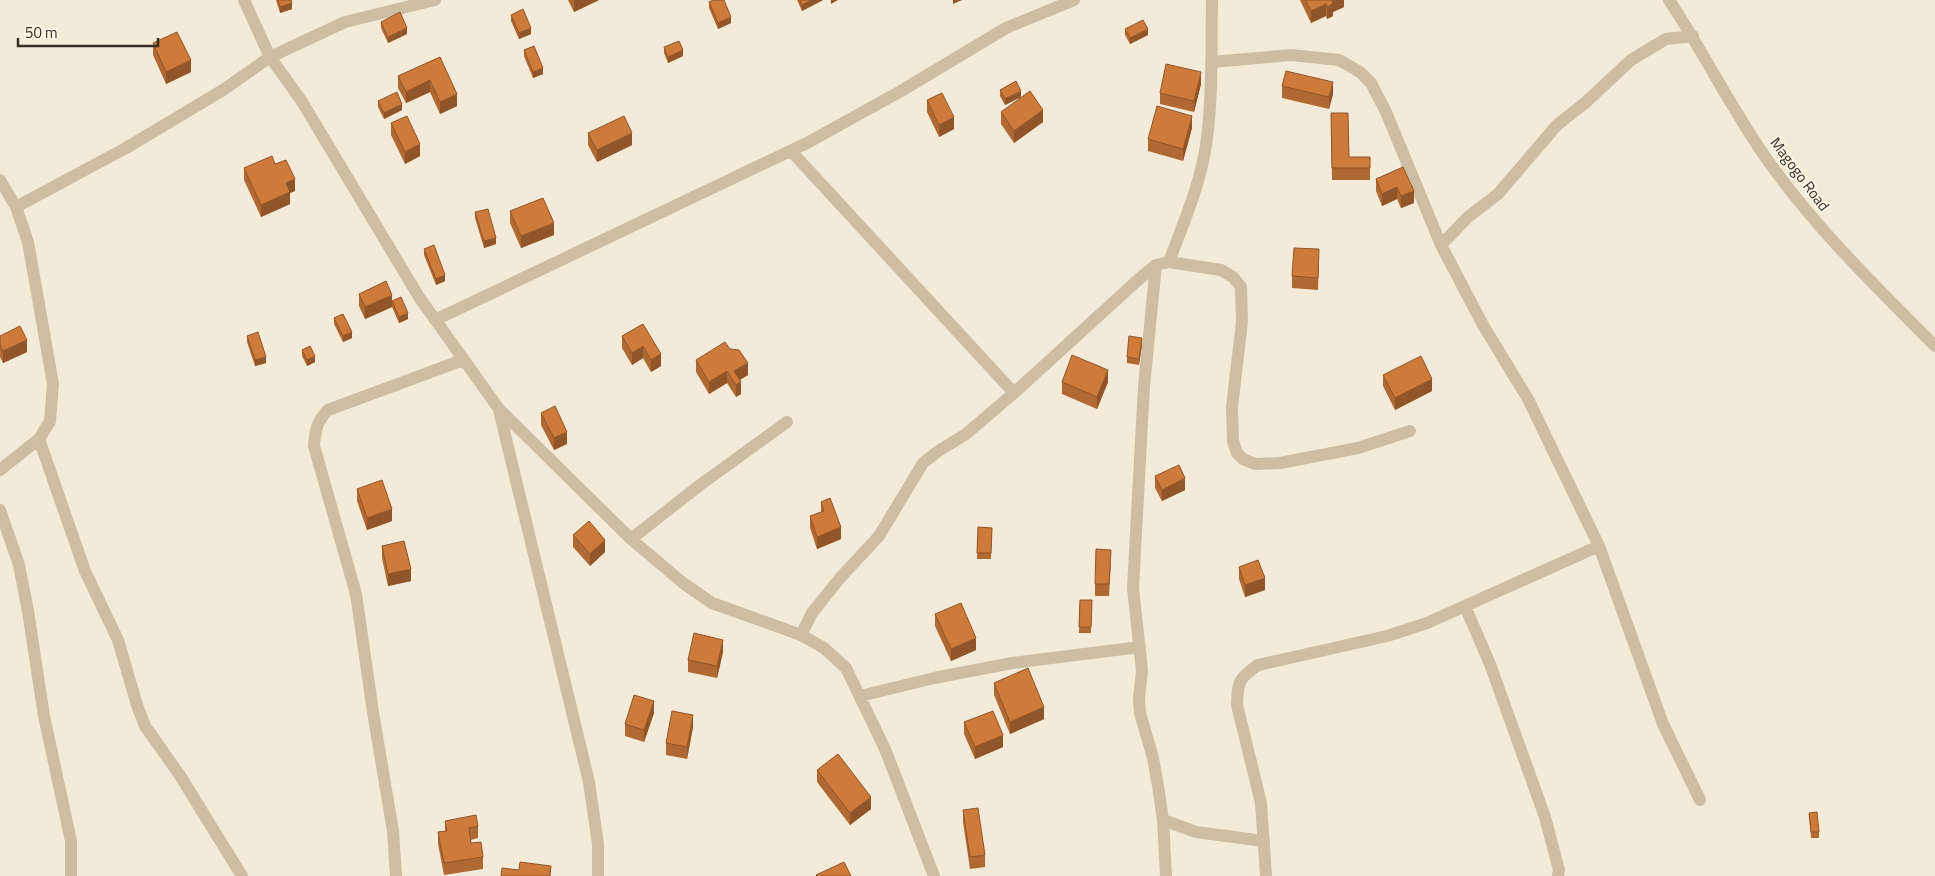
<svg xmlns="http://www.w3.org/2000/svg" width="1935" height="876" viewBox="0 0 1935 876" font-family="'Titillium Web',sans-serif">
<style>
.lines{fill:none;stroke-linecap:round;stroke-linejoin:round}
.street{stroke:#ccbda3;stroke-width:12}
.wall{fill:#b16933}
.shaded-wall{fill:#905529}
.building{fill:#ce7a3b;stroke:#905529}
.labels{text-anchor:middle;dominant-baseline:central;stroke-width:4.5;stroke-linejoin:round;paint-order:stroke}
.street-label{font-size:15px;fill:#362e26;stroke:#faf4e5}
</style>
<rect width="100%" height="100%" fill="#f3ebd8"/>
<g class="lines">
<!-- street -->
<path class="street" d="M244,0l26,57 31,43 118,197 80,112 132,130 52,44 29,20 89,32 23,13 22,20 39,81 49,127
M1669,0c36,54 64,113 102,165 48,66 106,123 164,181
M1211,62l80,-7 48,5 21,12 11,11 15,29 55,133 42,80 45,74 71,147 64,178 37,76
M791,151l223,242
M0,180l16,27 12,35 25,142 -3,37 -11,18 -39,31
M16,207l110,-59 97,-58 47,-33 75,-35 90,-22
M1441,245l27,-28 30,-23 59,-69 28,-22 46,-43 35,-21 27,-3
M1169,262l52,8 12,7 8,10 1,35 -10,85 1,34 4,12 6,6 12,5 25,-1 78,-15 52,-17
M435,320l372,-177 94,-52 105,-63 68,-28
M499,410l90,372 9,62v32
M39,439l46,132 33,69 19,65 8,21 34,48 63,102
M0,510l19,55 9,46 16,105 27,125v35
M631,539l69,-54 87,-63
M1465,606l25,58 55,153 14,53 -1,6
M801,635l11,-22 28,-35 39,-42 44,-73 14,-11 29,-18 48,-41 125,-114 17,-14
M860,696l74,-18 78,-15 128,-16
M1163,820l33,12 68,9
M396,876l-3,-45 -20,-119 -17,-118 -42,-148c1,-15 3,-25 14,-36l135,-50
M1166,876l-3,-56 -5,-34 -5,-28 -13,-45 -1,-15 3,-27 -9,-83 11,-202 12,-121 13,-3c15,-41 33,-81 38,-124 6,-46 4,-93 5,-138
M1266,876l-5,-73 -24,-98c1,-24 1,-26 21,-40l129,-29 40,-13 172,-77"/>
</g>
<!-- wall -->
<path class="wall" d="M276,0h15l1,9 -12,4z
M568,0h31l-25,12z
M797,0h26l-21,11z
M1300,0h44v7l-11,5v4l-6,3 -1,-3 -15,7z
M709,2l22,21 -13,6 -9,-21z
M511,15l20,19 -12,5 -8,-18z
M381,22l26,12 -19,9 -7,-15z
M1125,29l23,6 -18,9 -5,-9z
M153,43l38,29 -25,12 -13,-29z
M664,47l19,9 -15,7 -4,-10z
M524,50l19,24 -10,4 -9,-22z
M440,57l17,49 -17,8 -10,-22 -24,11 -8,-15v-12z
M1201,84l-7,28 -34,-8v-11z
M1282,86l51,8 -4,15 -47,-11z
M1000,90l21,7 -16,8 -5,-9z
M927,100l27,29 -15,8 -12,-25z
M378,101l24,9 -18,9 -6,-12z
M1001,112l42,10 -29,21 -13,-19z
M1331,113l18,44h21v23h-38z
M391,123l29,33 -15,8 -14,-29z
M1192,128l-9,33 -35,-10v-12z
M588,133l44,12 -35,17 -9,-17z
M275,164l20,27 -5,2v11l-29,13 -17,-37v-12z
M1403,167l11,36 -13,5 -4,-9 -15,7 -6,-15v-12z
M510,211l44,24 -33,13 -11,-25z
M475,212l21,32 -12,4 -9,-30z
M424,249l21,32 -9,4 -12,-30z
M1319,261l-1,29 -26,-2v-12z
M359,294l33,7 16,18 -9,4 -7,-16 -27,12 -6,-13z
M334,318l18,20 -9,4 -9,-18z
M643,324l18,42 -10,6 -8,-14 -11,7 -10,-17v-12z
M0,336l27,16 -24,11 -3,-6z
M247,336l19,27 -11,3 -8,-24z
M1142,344l-3,21 -12,-2v-6z
M730,349l18,26 -8,5 1,14 -5,3 -9,-14 -18,11 -13,-22v-12z
M302,350l13,12 -8,4 -5,-10z
M1383,375l49,16 -37,19 -12,-24z
M1062,382h46l-11,27 -35,-15z
M541,413l26,31 -13,6 -13,-25z
M1155,476l30,14 -23,11 -7,-13z
M357,489l35,32 -25,9 -10,-29z
M821,502l20,37 -24,10 -7,-21v-12l11,-4z
M978,527l14,1 -1,31h-14z
M573,535l32,17 -15,14 -17,-19z
M382,546l29,35 -23,5 -6,-28z
M1111,562l-2,34h-14v-12z
M1239,567l26,23 -20,7 -6,-18z
M1080,600h12l-1,33h-12z
M935,614l41,36 -25,11 -16,-35z
M723,652l-6,26 -29,-6v-12z
M994,683l50,36 -34,15 -16,-39z
M654,713l-10,29 -19,-6v-12z
M964,722l39,25 -28,12 -11,-25z
M693,727l-6,32 -21,-4v-12z
M817,770l54,39 -21,16 -33,-43z
M963,810l22,45v12l-15,2 -7,-47z
M1809,813l10,19v6h-8z
M445,821l33,5v12l-7,2v3l12,14v12l-39,6 -6,-31v-12l7,-1z"/>
<!-- shaded-wall -->
<path class="shaded-wall" d="M574,0h25l-25,12z
M812,0h11l-21,11v-6z
M831,0h7l-7,4z
M953,0h9l-9,4z
M1334,0h10v7l-11,5v4l-6,3v-12l5,-6z
M292,3v6l-12,4v-6z
M1326,4v12l-15,7v-12z
M731,17v6l-13,6v-6z
M407,28v6l-19,9v-6z
M531,28v6l-12,5v-6z
M1148,29v6l-18,9v-6z
M683,50v6l-15,7v-6z
M191,60v12l-25,12v-12z
M543,68v6l-10,4v-6z
M1201,72v12l-7,28v-11z
M430,80v12l-24,11v-11z
M1333,82v12l-4,15v-12z
M1021,91v6l-16,8v-6z
M457,94v12l-17,8v-12z
M402,104v6l-18,9v-6z
M1043,110v12l-29,21v-12z
M1192,116v12l-9,33v-12z
M954,117v12l-15,8v-12z
M632,133v12l-35,17v-12z
M420,144v12l-15,8v-12z
M295,179v12l-5,2v11l-29,13v-12l25,-22z
M1397,187v12l-15,7v-12z
M1414,191v12l-13,5v-12z
M554,223v12l-33,13v-12z
M496,238v6l-12,4v-7z
M445,275v6l-9,4v-6z
M392,295v12l-27,12v-12z
M408,313v6l-9,4v-6z
M352,332v6l-9,4v-6z
M1142,338v6l-3,21v-6z
M27,340v12l-24,11v-12z
M643,346v12l-11,7v-12z
M661,354v12l-10,6v-12z
M315,356v6l-8,4v-6z
M266,357v6l-11,3v-6z
M748,363v12l-14,8v-12z
M1108,370v12l-11,27v-12z
M727,371v12l-18,11v-12z
M1432,379v12l-37,19v-12z
M741,382v12l-5,3v-12z
M567,432v12l-13,6v-12z
M1185,478v12l-23,11v-11z
M392,509v12l-25,9v-12z
M841,527v12l-24,10v-12z
M605,540v12l-15,14v-12z
M411,569v12l-23,5v-12z
M1265,578v12l-20,7v-12z
M976,638v12l-25,11v-12z
M723,640v12l-6,26v-12z
M654,701v12l-10,29v-12z
M1044,707v12l-34,15v-12z
M693,715v12l-6,32v-12z
M1003,735v12l-28,12v-12z
M871,797v12l-21,16v-12z"/>
<!-- building -->
<path class="building" d="M278,0h13l1,3 -12,4z
M713,0h11l7,17 -13,6 -9,-21z
M800,0h12l-10,5z
M1305,0h29l-2,1 1,3 -6,3 -1,-3 -15,7z
M523,9l8,19 -12,5 -8,-18z
M400,12l7,16 -19,9 -7,-15z
M1143,20l5,9 -18,9 -5,-9z
M177,32l14,28 -25,12 -13,-29z
M679,41l4,9 -15,7 -4,-10z
M534,46l9,22 -10,4 -9,-22z
M440,57l17,37 -17,8 -10,-22 -24,12 -8,-16z
M1166,64l35,8 -7,29 -34,-8z
M1286,71l47,11 -4,15 -47,-11z
M1016,81l5,10 -16,8 -5,-9z
M1030,91l13,19 -29,21 -13,-19z
M397,92l5,12 -18,9 -6,-12z
M942,93l12,24 -15,8 -12,-25z
M1157,106l35,10 -9,33 -35,-10z
M1331,113h17l1,44h21v11h-38z
M407,116l13,28 -15,8 -14,-29z
M624,116l8,17 -35,17 -9,-17z
M272,156l3,8 11,-4 9,19 -9,4 4,9 -29,13 -17,-37z
M1403,167l11,24 -13,5 -4,-9 -15,7 -6,-15z
M543,198l11,25 -33,13 -11,-25z
M488,209l8,29 -12,3 -9,-29z
M434,245l11,30 -9,4 -12,-30z
M1294,248l25,1 -1,29 -26,-2z
M386,281l6,14 -27,12 -6,-13z
M401,297l7,16 -9,4 -7,-16z
M343,314l9,18 -9,4 -9,-18z
M643,324l18,30 -10,6 -8,-14 -11,7 -10,-17z
M20,326l7,14 -24,11 -3,-6v-9z
M258,332l8,25 -11,3 -8,-24z
M1129,336l13,2 -3,21 -12,-2z
M725,342l5,7 9,1 9,13 -14,8 7,11 -5,3 -9,-14 -18,11 -13,-22z
M310,346l5,10 -8,4 -5,-10z
M1072,355l36,15 -11,27 -35,-15z
M1421,356l11,23 -37,19 -12,-23z
M555,406l12,26 -13,6 -13,-25z
M1179,465l6,13 -23,12 -7,-14z
M382,480l10,29 -25,9 -10,-29z
M830,498l11,29 -24,10 -7,-21 14,-5 -3,-9z
M589,521l16,19 -15,14 -17,-19z
M978,527l14,1 -1,25h-14z
M404,541l7,28 -23,5 -6,-28z
M1096,549l15,1 -2,34h-14z
M1258,560l7,18 -20,7 -6,-18z
M1080,600h12l-1,27h-12z
M961,603l15,35 -25,11 -16,-35z
M694,633l29,7 -6,26 -29,-6z
M1028,668l16,39 -34,15 -16,-39z
M634,695l20,6 -10,29 -19,-6z
M672,711l21,4 -6,32 -21,-4z
M993,711l10,24 -28,12 -11,-25z
M838,754l33,43 -21,16 -33,-43z
M978,808l7,47 -15,2 -7,-47z
M1817,812l2,20h-8l-2,-19z
M476,815l2,11 -9,2 2,15 10,-1 2,15 -39,6 -6,-31 9,-1 -2,-10z
M520,862l31,4 -1,10h-49l1,-8 17,2z
M844,862l7,14h-34l-1,-1z"/>
<g class="labels">
<!-- street labels -->
<g class="street-label">
<text transform="translate(1800 174) rotate(53)">Magogo Road</text>
</g>
</g>
<!-- scale -->
<path d="M18 38v8h140v-8" fill="none" stroke="#362e26" stroke-width="2.5"/>
<text x="25" y="38" font-size="15" fill="#362e26" stroke="#faf4e5" stroke-width="4" paint-order="stroke">50 m</text>
</svg>
